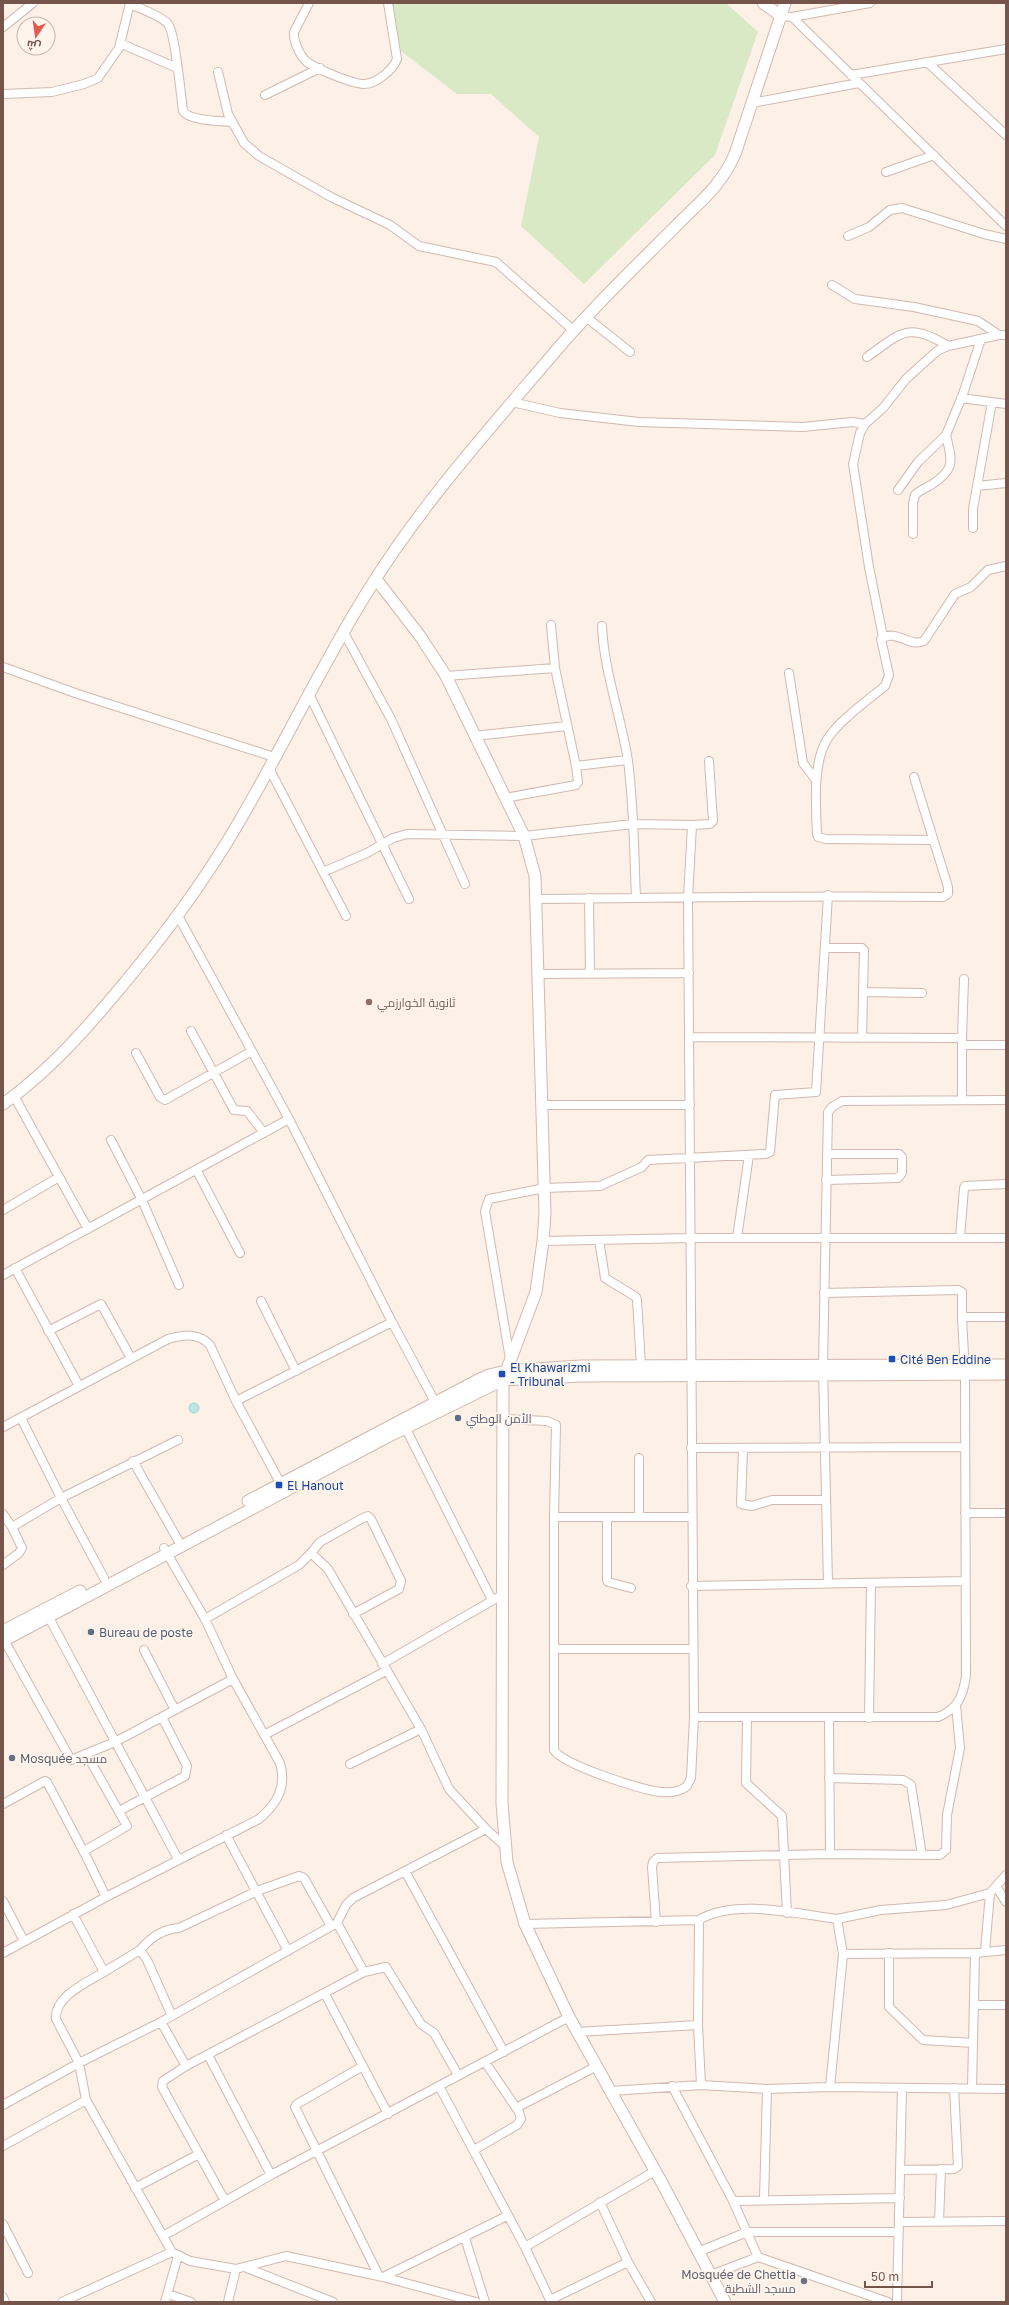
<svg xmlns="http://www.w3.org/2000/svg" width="1009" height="2305" viewBox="0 0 1009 2305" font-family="'Golos Text',Cairo,sans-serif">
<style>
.green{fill:#dae9c5}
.water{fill:#bce5e5;stroke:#a2d7d7}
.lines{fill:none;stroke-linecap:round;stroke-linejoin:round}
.street-casing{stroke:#d0b9b0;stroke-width:10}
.secondary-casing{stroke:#d2b8ad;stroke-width:13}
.street{stroke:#fff;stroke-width:8}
.secondary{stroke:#fff;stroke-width:11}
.education-dot{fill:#8d6e63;stroke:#fff5ed;stroke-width:1.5}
.transit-dot{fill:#1a4fb4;stroke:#fff5ed;stroke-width:1.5}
.service-dot{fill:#5c6f8a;stroke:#fff5ed;stroke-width:1.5}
.worship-dot{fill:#6b7280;stroke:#fff5ed;stroke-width:1.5}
.labels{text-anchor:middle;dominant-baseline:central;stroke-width:3.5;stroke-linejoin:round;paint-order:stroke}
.education-label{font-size:12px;fill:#785e54;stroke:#fff5ed;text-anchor:start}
.transit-label{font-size:12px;fill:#164399;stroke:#fff5ed;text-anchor:start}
.service-label{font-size:12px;fill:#4e5e75;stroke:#fff5ed;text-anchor:start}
.worship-label{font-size:12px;fill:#5b616d;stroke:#fff5ed;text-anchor:start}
</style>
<rect width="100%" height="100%" fill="#fcf0e7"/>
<!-- green -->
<path class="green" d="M388,3h338l32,29 -43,123 -131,129 -63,-58 18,-89 -48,-43h-34l-68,-52z"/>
<!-- water -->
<path class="water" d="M189 1408a5 5 0 1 1 10 0a5 5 0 1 1-10 0Z"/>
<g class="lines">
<!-- street casing -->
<g class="street-casing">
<path id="street" d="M309,3l-15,29c-1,9 6,24 13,30 9,7 46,22 57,22 12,0 29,-14 33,-25l-9,-56
M130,4c9,4 32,12 38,20 7,8 13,72 15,87 6,10 37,10 49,11
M781,16l11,1 214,209
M792,17l78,-14
M3,27l30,-24
M120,43l57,25
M927,62l79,73
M218,72l10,42 16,29 15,13 72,41 59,28 29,21 77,16 77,68
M851,75l155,-26
M3,94l49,-2 32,-8 14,-6 21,-30 11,-45
M265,95l55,-27
M752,103l107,-20
M886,172l48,-17
M848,236l21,-9 21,-17 12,-2 82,26 22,5
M832,285l23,14 59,8 64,14 21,14
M586,317l44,35
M867,357c34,-24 41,-36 81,-11
M961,398l45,6
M512,402l48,11 79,9 164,5 49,-5 13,2
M977,486l29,-3
M898,490l20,-28 28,-27 17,-41 18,-55
M973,528v-19l19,-107
M913,534v-31l2,-8c5,-5 11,-7 16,-10 25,-16 21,-24 15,-50
M551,625l4,43
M602,626c2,46 19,90 26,135 6,45 6,92 8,137
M343,631l48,88 74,165
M883,637l-14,-70 -16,-103 7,-31 5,-9 18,-16 23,-29 31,-28 11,-5 51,-11h7
M3,667l75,27 196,63
M789,673l14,90 13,17
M446,676l109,-8 21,98 51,-6
M309,694l100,205
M474,736l93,-10
M269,768l77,148
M505,798l71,-13 2,-3 -2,-16
M692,825l18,-1 3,-3 -4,-60
M933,840l-107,-1 -8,-2 -1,-3c-1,-28 -5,-72 11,-96 12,-18 40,-38 57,-52l4,-11 -8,-36c15,-11 28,9 43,2l31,-47 16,-7 17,-17 18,-4
M323,872l44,-19 26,-15 14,-4 117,2 109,-12 59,1 -4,73 6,819h244c20,-8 25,-21 28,-41l-1,-302 -3,-57h44
M589,898l1,76
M537,899c136,-1 271,-4 406,-2l5,-3v-7l-34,-110
M177,914l112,205 103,203 43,80
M825,948h37l2,2 -2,88
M539,974l150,-1
M863,992l59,1
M191,1031l43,79 13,1 17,22
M689,1037l273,1v61
M962,1038l2,-59
M962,1045h44
M136,1053l24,44 5,3 87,-49
M14,1096l74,133
M543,1105h147
M111,1140l31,60 37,85
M197,1171l43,82
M826,1180l72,-2 4,-5v-16l-3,-3h-72
M3,1210l56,-33
M737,1238l12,-83
M960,1238l4,-50 1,-2 41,-2
M599,1240l6,38 31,19 1,3 4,66
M543,1241l148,-3h315
M15,1268l64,118
M3,1275l286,-156
M824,1293l134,-3 4,2v25
M261,1301l35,70
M48,1331l53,-27 30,54
M510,1359l-25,-148 4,-12 56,-11 55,-2 42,-19 6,-7 117,-6 5,-2 5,-57 41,-3 12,-197
M236,1401l156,-79
M21,1418l40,80 43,80
M503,1419l44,2 9,4 -2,92
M3,1427l165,-88c15,-4 30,-7 42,6l26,56 47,87
M405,1427l87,173
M691,1448l274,-1
M743,1449l-2,55 11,2 20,-6h54
M133,1461l45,79
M965,1513h41
M3,1514l9,13
M607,1517v63l1,2 23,6
M639,1517v-59
M691,1517h-137v233c9,15 88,40 107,42 9,1 19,0 26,-6l4,-8 3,-61
M311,1553l9,-11 41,-23 7,-3 3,3 30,62 -2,8 -46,25
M3,1565l16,-12 3,-5 -10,-21 49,-29 117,-58
M828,1583l-5,-217 5,-254 4,-5 10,-6 164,-1
M691,1586l274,-5
M47,1614l131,245
M205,1619l94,-54 12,-12 17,16 93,160 28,60 37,40 19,17
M4,1640l67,120 44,-18 118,-63
M555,1649h138
M144,1650l31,60
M382,1664l120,-69
M747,1718l-1,65 36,33 5,97
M829,1718l1,136
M869,1718l2,-135
M264,1735l122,-64
M350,1764l71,-35
M829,1778l74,2 8,5 11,70
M3,1804l42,-23 2,1 41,78 18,37
M119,1811l66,-35 2,-10 -25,-49
M226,1835l62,116
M84,1851l43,-25 -40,-71
M405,1871l99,181
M996,1886l10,16
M3,1901l21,40
M73,1914l31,58c-16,10 -50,24 -48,47l23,44 7,37 86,152 18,9 46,8 50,-13 97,21 93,25
M837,1919l44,-9 65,-5 44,-12
M699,1920c35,-22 99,-6 138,-1l6,35
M656,1922l-4,-55 1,-5 4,-4 173,-4 110,1 6,-5 1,-35 13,-67 -4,-43
M337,1923l9,-18 7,-7 133,-69
M525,1924l174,-4 -1,105 3,60
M140,1950c10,-12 23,-21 39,-22l78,-37 42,-15 5,2 27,48
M985,1951l5,-58 16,-18
M3,1953l103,-56 153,-78c18,-15 28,-32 21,-56l-47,-84 -28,-60 -41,-71
M889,1953v54l34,33 50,3
M104,1972l36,-22 7,10 25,56
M325,1994l63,120
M974,2005h32
M161,2022l25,44 178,-94 22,-5 35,57 13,9 24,42
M577,2032l121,-7
M208,2055l63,120
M186,2066l-23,15 -1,6 63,114
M363,2066l-66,38 -2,3 84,169
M439,2086l86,161 26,55
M672,2086l61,115 25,56 130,45
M830,2087l13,-133 132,-1 31,-3
M972,2088l3,-135
M611,2091l90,-6 66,4 63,-2 176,2
M3,2105l76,-42 82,-41 176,-99 27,49
M516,2108l81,-42
M3,2146l83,-46
M474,2150l43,-25 4,-6 -2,-7 -34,-50
M900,2170l54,-1 4,-3 -4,-78
M135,2188l64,-34
M764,2199l3,-110
M733,2201l167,-3
M600,2202l28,60 23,40
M899,2222l107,-1
M939,2222l2,-53
M3,2224l25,49
M163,2236l108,-61 298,-158
M465,2238l20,64
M525,2247l130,-76
M698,2252l49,-20h152
M247,2268l86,34
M711,2275l47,-18
M383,2277l124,-61
M168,2294l23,8
M3,2297l2,5
M550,2300l78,-38
M62,2302l110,-50
M165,2302l13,-46
M228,2302l8,-33
M897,2302l5,-214"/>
</g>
<!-- secondary casing -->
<g class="secondary-casing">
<path id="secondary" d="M763,3l18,13
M376,579l44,57 26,40 78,160 11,40 10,338 -2,27 -7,51 -33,88 -1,424 5,58 18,62 44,93 93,166 63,119
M3,1104c42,-30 75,-66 108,-105 47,-55 92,-115 128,-177 44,-75 81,-154 127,-228 55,-90 126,-168 194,-248 35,-41 75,-79 114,-118 24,-25 46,-40 61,-74l50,-151
M248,1501l228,-120 13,-6 17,-4 75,-5 425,-1
M3,1631l77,-40
M3,1641l386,-205 114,-56 78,-4 425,-2"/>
</g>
<!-- street -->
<use href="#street" class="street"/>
<!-- secondary -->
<use href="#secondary" class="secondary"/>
</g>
<!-- markers -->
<circle class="education-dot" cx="369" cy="1002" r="4"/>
<g class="transit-dot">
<rect x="888" y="1355" width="8" height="8" rx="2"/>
<rect x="498" y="1370" width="8" height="8" rx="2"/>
<rect x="275" y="1481" width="8" height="8" rx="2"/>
</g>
<g class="service-dot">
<circle cx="458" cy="1418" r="4"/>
<circle cx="91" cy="1632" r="4"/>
</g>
<g class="worship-dot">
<circle cx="12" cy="1758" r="4"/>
<circle cx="804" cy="2281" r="4"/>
</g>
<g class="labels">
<!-- education labels -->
<g class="education-label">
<text x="377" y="1002">ثانوية الخوارزمي</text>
</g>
<!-- transit labels -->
<g class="transit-label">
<text x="900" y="1359">Cité Ben Eddine</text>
<text x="510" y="1367">El Khawarizmi<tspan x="510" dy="14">- Tribunal</tspan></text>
<text x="287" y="1485">El Hanout</text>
</g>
<!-- service labels -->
<g class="service-label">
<text x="466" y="1418">الأمن الوطني</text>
<text x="99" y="1632">Bureau de poste</text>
</g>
<!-- worship labels -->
<g class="worship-label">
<text x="20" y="1758">Mosquée مسجد</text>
<text x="796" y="2274" text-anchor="end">Mosquée de Chettia<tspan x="796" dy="14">مسجد الشطية</tspan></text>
</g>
</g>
<!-- border -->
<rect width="1009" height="2305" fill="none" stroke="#75544c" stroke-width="8"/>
<!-- north arrow -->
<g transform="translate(36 36) rotate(193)"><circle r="19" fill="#fff5ed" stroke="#c8b5ad"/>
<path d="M0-3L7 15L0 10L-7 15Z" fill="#e25a50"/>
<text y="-6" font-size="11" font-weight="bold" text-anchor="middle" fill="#75544c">ش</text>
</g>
<!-- scale -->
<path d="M865 2281v6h67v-6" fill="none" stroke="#75544c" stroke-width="2"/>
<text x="871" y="2281" font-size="12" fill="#75544c" stroke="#fff5ed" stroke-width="3" paint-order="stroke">50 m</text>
</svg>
